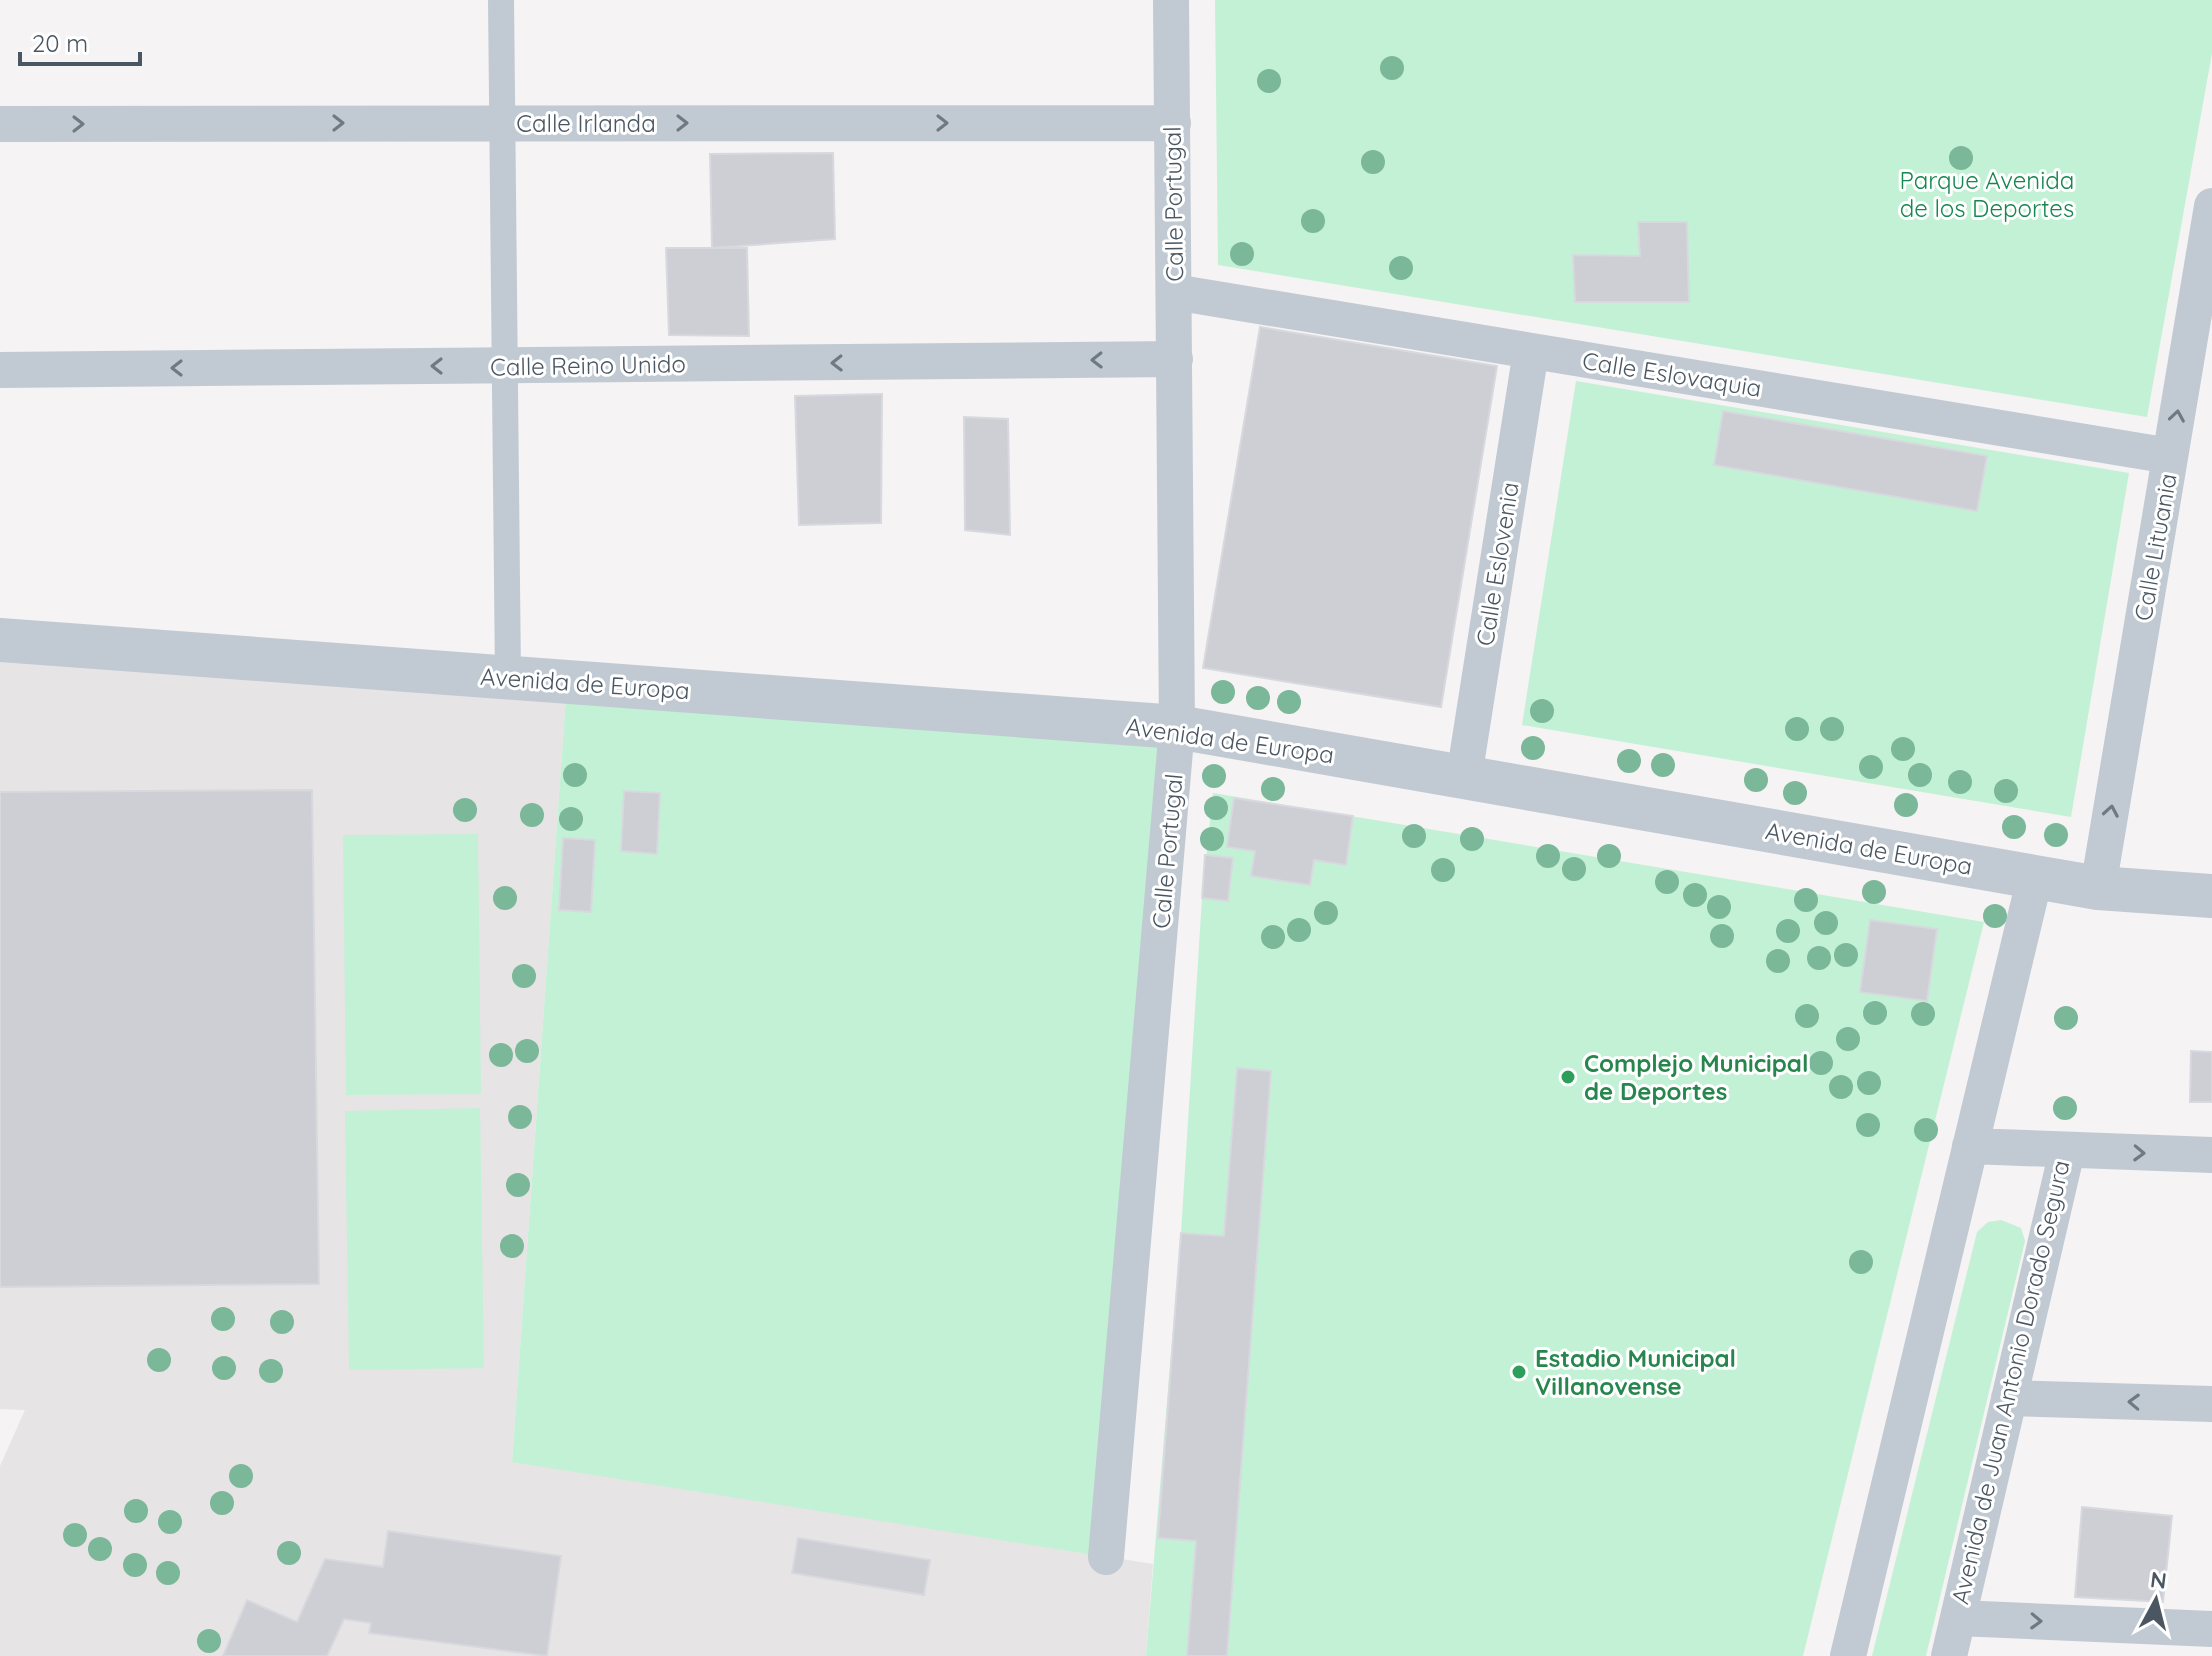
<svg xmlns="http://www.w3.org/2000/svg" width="2212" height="1656" viewBox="0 0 2212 1656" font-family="Quicksand,sans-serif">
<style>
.education{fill:#e6e4e5}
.green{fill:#c3f1d5}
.building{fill:#cdcfd5;stroke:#d7d9de;stroke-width:2}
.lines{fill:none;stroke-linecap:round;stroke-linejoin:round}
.pedestrian{stroke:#c1cad2;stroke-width:26}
.minor{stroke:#c1cad2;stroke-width:36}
.tertiary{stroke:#c1cad2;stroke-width:44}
.tree{fill:#7bb799}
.oneway{stroke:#6e7983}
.leisure-dot{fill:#2e9e5b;stroke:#fff;stroke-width:3}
.labels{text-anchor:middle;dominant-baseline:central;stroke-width:6;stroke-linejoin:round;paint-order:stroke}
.street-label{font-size:24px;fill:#4a5661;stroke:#fff}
.park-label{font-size:24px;fill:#17864f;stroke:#fff}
.leisure-label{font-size:24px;font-weight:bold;fill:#27864d;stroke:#fff;text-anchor:start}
</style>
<rect width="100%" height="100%" fill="#f5f3f3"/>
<!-- education -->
<path class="education" d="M0,640l567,42 -55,779 641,103 -7,92h-1146v-190l25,-56 -25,-1z"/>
<!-- green -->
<path class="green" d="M1215,0h997v53l-65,364 -929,-152z
M1576,381l553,92 -58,344 -549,-92z
M567,682l610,45 -71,830 -594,-95z
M1213,793l771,129 -181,734h-657l35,-423 21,-335z
M478,834l3,260 -135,1 -3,-260z
M480,1108l4,260 -135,2 -4,-259z
M2001,1220l20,8 4,13 -99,415h-54l105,-424 11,-10z"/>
<!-- building -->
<path class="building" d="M833,153l2,86 -123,9 -2,-94z
M1638,222h49l2,80h-114l-2,-47 67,1z
M666,248h81l2,88 -80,-1z
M1260,327l237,39 -56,341 -238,-39z
M882,394l-1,129 -82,2 -4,-129z
M1723,411l264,45 -10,55 -263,-46z
M964,417l44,2 2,116 -45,-5z
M312,790l7,494 -319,3v-495z
M624,791l36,2 -3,61 -36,-3z
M1234,798l119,18 -7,49 -32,-5 -4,25 -59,-9 4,-25 -28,-4z
M563,838l32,2 -4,72 -32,-2z
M1205,855l28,3 -5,43 -26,-3z
M1870,920l67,9 -10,72 -67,-9z
M2191,1051l21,1v50h-22z
M1237,1068l34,3 -44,585h-40l9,-115 -38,-3 23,-305 43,3z
M2082,1507l90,9 -9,86 -88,-5z
M388,1531l173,25 -14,100 -178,-23 2,-10 -27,-4 -17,37h-104l24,-56 50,22 28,-63 58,8z
M798,1538l132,22 -6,35 -132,-22z"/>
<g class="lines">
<!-- pedestrian -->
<path class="pedestrian" d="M501,0l7,678"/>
<!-- minor -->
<path class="minor" d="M0,124l1173,-1
M1174,292l996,164
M0,370l1175,-11
M1464,777l67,-426
M2098,888l114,-682
M1970,1146l242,9
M2009,1398l203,6
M1106,1557l71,-830 -6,-727
M1958,1618l254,11
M1848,1656l187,-779
M1949,1656l118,-505"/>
<!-- tertiary -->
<path class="tertiary" d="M0,640l1177,87 921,161 114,8"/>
</g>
<!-- trees -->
<g class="tree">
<circle cx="1392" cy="68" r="12"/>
<circle cx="1269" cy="81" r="12"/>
<circle cx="1961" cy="158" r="12"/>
<circle cx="1373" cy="162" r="12"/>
<circle cx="1313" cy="221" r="12"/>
<circle cx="1242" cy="254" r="12"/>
<circle cx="1401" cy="268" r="12"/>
<circle cx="1223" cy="692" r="12"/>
<circle cx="1258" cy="698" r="12"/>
<circle cx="1289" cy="702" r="12"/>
<circle cx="1542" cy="711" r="12"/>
<circle cx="1797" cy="729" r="12"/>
<circle cx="1832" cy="729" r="12"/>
<circle cx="1533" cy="748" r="12"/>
<circle cx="1903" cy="749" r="12"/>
<circle cx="1629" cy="761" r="12"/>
<circle cx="1663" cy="765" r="12"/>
<circle cx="1871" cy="767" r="12"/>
<circle cx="575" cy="775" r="12"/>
<circle cx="1920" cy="775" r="12"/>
<circle cx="1214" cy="776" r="12"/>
<circle cx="1756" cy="780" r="12"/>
<circle cx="1960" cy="782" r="12"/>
<circle cx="1273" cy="789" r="12"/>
<circle cx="2006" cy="791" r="12"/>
<circle cx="1795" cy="793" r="12"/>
<circle cx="1906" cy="805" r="12"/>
<circle cx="1216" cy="808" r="12"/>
<circle cx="465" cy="810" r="12"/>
<circle cx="532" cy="815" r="12"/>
<circle cx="571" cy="819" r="12"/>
<circle cx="2014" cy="827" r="12"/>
<circle cx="2056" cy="835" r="12"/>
<circle cx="1414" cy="836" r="12"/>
<circle cx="1212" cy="839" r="12"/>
<circle cx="1472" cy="839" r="12"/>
<circle cx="1548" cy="856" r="12"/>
<circle cx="1609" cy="856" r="12"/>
<circle cx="1574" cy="869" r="12"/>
<circle cx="1443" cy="870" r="12"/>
<circle cx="1667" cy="882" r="12"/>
<circle cx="1874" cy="892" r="12"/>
<circle cx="1695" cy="895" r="12"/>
<circle cx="505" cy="898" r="12"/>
<circle cx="1806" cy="900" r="12"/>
<circle cx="1719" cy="907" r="12"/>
<circle cx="1326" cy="913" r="12"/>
<circle cx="1995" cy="916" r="12"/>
<circle cx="1826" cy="923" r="12"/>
<circle cx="1299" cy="930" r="12"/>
<circle cx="1788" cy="931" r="12"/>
<circle cx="1722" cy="936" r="12"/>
<circle cx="1273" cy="937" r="12"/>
<circle cx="1846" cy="955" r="12"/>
<circle cx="1819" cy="958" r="12"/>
<circle cx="1778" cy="961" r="12"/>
<circle cx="524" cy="976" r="12"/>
<circle cx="1875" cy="1013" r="12"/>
<circle cx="1923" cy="1014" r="12"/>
<circle cx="1807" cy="1016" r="12"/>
<circle cx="2066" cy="1018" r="12"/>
<circle cx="1848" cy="1039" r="12"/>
<circle cx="527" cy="1051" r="12"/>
<circle cx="501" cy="1055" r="12"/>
<circle cx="1821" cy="1063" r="12"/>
<circle cx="1869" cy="1083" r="12"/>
<circle cx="1841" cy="1087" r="12"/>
<circle cx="2065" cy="1108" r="12"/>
<circle cx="520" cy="1117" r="12"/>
<circle cx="1868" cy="1125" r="12"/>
<circle cx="1926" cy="1130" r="12"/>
<circle cx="518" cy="1185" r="12"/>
<circle cx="512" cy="1246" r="12"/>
<circle cx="1861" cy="1262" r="12"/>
<circle cx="223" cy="1319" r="12"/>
<circle cx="282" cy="1322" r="12"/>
<circle cx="159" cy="1360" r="12"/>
<circle cx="224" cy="1368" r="12"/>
<circle cx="271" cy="1371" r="12"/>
<circle cx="241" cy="1476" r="12"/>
<circle cx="222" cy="1503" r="12"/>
<circle cx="136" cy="1511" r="12"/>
<circle cx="170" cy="1522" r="12"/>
<circle cx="75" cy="1535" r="12"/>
<circle cx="100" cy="1549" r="12"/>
<circle cx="289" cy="1553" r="12"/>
<circle cx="135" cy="1565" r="12"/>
<circle cx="168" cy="1573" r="12"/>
<circle cx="209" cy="1641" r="12"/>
</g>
<!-- one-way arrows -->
<defs><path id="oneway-chevron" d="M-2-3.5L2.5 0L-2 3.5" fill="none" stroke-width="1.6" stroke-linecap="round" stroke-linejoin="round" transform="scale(2)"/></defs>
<g class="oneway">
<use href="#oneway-chevron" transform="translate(338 123)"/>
<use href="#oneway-chevron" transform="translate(682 123)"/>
<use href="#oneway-chevron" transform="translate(942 123)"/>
<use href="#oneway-chevron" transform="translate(78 124)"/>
<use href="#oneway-chevron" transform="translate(1097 360) rotate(179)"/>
<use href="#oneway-chevron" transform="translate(837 363) rotate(179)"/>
<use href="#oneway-chevron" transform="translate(437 366) rotate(180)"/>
<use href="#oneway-chevron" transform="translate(177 368) rotate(180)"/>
<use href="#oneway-chevron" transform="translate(2177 416) rotate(-81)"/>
<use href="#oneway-chevron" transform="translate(2111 811) rotate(-80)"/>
<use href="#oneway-chevron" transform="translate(2139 1153) rotate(2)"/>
<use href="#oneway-chevron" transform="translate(2134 1402) rotate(-178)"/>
<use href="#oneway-chevron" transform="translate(2036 1621) rotate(2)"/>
</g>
<!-- markers -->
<g class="leisure-dot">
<circle cx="1568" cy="1077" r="8"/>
<circle cx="1519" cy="1372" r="8"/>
</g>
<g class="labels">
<!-- street labels -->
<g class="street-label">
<text x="586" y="123">Calle Irlanda</text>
<text transform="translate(1173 204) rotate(-91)">Calle Portugal</text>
<text transform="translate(588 365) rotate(-1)">Calle Reino Unido</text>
<text transform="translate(1672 374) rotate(9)">Calle Eslovaquia</text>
<text transform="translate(2155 547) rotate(-80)">Calle Lituania</text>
<text transform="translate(1497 564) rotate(-81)">Calle Eslovenia</text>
<text transform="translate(585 683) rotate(4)">Avenida de Europa</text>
<text transform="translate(1230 740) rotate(8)">Avenida de Europa</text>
<text transform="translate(1869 848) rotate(10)">Avenida de Europa</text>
<text transform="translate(1167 851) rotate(-85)">Calle Portugal</text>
<text transform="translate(2010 1382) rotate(-77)">Avenida de Juan Antonio Dorado Segura</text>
</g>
<!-- park labels -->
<g class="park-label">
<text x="1987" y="180">Parque Avenida<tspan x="1987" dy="28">de los Deportes</tspan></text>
</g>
<!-- leisure labels -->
<g class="leisure-label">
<text x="1584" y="1063">Complejo Municipal<tspan x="1584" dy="28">de Deportes</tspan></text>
<text x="1535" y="1358">Estadio Municipal<tspan x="1535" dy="28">Villanovense</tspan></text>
</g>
</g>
<!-- north arrow -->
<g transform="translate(2156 1600) rotate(7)" stroke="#ffffff" stroke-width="6" paint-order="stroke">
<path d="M0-6L14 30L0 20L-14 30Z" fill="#4a5661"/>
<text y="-12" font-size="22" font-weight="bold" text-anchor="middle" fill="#4a5661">N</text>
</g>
<!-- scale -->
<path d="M20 52v12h120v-12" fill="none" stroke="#4a5661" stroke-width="4"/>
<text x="32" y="52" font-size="24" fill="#4a5661" stroke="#ffffff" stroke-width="6" paint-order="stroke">20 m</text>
</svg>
